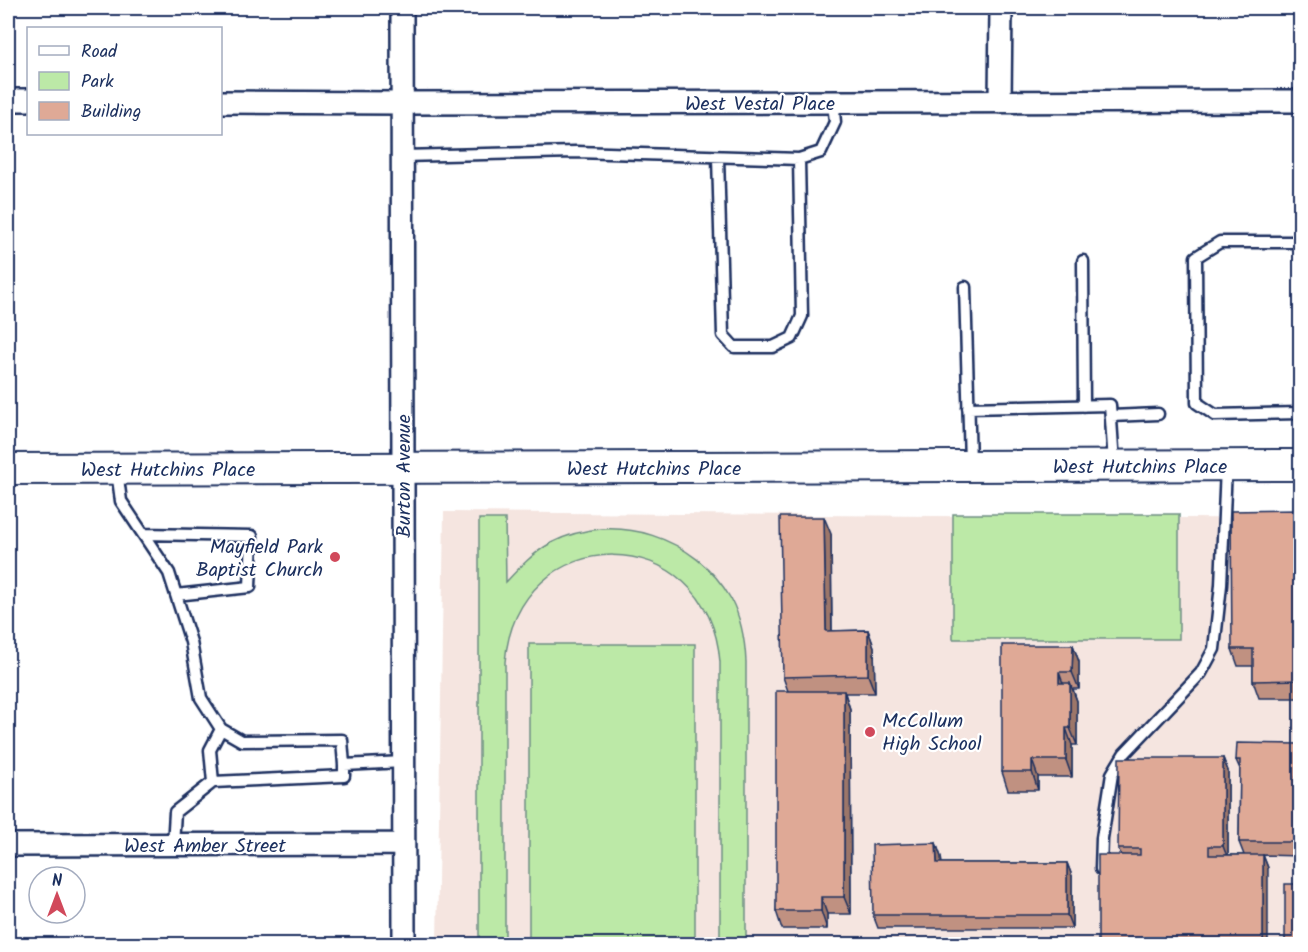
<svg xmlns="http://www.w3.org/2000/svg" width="1308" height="952" font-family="Kalam,sans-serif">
<rect width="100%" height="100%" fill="#fff"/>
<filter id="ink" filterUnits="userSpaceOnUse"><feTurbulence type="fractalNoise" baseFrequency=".0167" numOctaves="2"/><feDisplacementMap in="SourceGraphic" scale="12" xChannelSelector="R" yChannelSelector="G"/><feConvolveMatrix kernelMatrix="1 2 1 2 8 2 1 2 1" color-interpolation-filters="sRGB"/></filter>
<g filter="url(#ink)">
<path fill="#f5e5e0" d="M444 512 1300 519V944H437Z"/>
<path fill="#bce9a7" stroke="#6c8c82" stroke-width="1.5" d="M953 514H1179V639H953Z
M479 519H505L506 582C520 567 533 553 551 543 616 510 696 537 731 599 741 618 745 640 746 662V944H720V662C709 520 517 519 505 662V944H479Z
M529 644H695V944H529Z"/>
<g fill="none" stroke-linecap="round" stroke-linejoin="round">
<defs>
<path id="lane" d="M402 156 576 152 799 159 821 152 835 122 833 102
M718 157 723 335 734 347H773L792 338 802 316 799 159
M1300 242H1220L1196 257 1197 403 1215 415 1300 413
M1083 261 1084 406
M965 287 970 463
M968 408 1110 405 1114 463
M1111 416 1158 414
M117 471 121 501 169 573 191 642 201 698 221 729 242 741 342 740 344 765 403 762
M143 534 252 536 250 587 176 595
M213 782 210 750 221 729
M173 845 175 812 213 782 344 776V765
M1101 869 1102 838 1112 774 1124 754 1201 673 1214 649 1221 585 1226 467"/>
<path id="street" d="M402 8 404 944
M8 100H28
M220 102 402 103 1300 101
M1000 102 1001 8
M8 845 403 844"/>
<path id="secondary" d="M8 469 1300 465"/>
</defs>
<use href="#lane" stroke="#1b2f5e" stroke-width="15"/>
<use href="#street" stroke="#1b2f5e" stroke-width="26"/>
<use href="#secondary" stroke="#1b2f5e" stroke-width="34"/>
<use href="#lane" stroke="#fff" stroke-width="10"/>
<use href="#street" stroke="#fff" stroke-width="21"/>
<use href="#secondary" stroke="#fff" stroke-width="30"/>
</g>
<path fill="#c09181" stroke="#1b2f5e" stroke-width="1.5" d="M1300 510V698H1259L1253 681V666H1238L1232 649Z
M831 534 832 631 868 630 874 647 875 693H845L850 709 851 914H827V929H782L776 911 788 691 783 677Z
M1073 645 1079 662V689H1073L1077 701V745H1072V777H1038V790H1008L1002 772Z
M1300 746V856L1263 855 1268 868 1121 855 1118 849 1223 758 1228 771V855H1244L1239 842 1240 769 1236 760Z
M936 843 941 857 942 863H1067L1072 876V928H878L873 915Z"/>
<path fill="#9c7669" stroke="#1b2f5e" stroke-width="1.5" d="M824 517 831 534 832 648 826 631Z
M868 630 874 647 875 693 868 675Z
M1073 645 1079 662V689L1072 672Z
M1059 672 1065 689 1059 683Z
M1070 683 1077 701V745L1070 728Z
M844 691 850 709 851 914 844 897Z
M1066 728 1072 745V777L1066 760Z
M1223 758 1228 771V859L1223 846Z
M1032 760 1038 777V790L1032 772Z
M1296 777 1300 790V856L1295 842Z
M936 843 941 857 942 876 937 863Z
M1263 855 1268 868V945H1263Z
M1067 863 1072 876V928L1067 915Z
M821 897 827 914V929L821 911Z"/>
<path fill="#dfa996" stroke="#1b2f5e" stroke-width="1.5" d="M1300 510V680L1253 681V649H1232L1231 511Z
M780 517H824L826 631 868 630V675L783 677Z
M1002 645H1073L1072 672H1059V683H1070V728H1066V760H1032V772H1002Z
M776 691H844V897H821V911H776Z
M1237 743 1300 744 1299 777H1296L1295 842H1239L1240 760H1236Z
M1119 758H1223V846H1209V855H1263V945H1098V855H1140V849H1118Z
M936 843 937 863H1067V915H873L872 845Z
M1285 884H1300V945H1285Z"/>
</g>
<g fill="#d1495b" stroke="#fff" stroke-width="2">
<circle cx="335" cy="557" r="6"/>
<circle cx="870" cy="732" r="6"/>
</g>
<g text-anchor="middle" stroke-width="4.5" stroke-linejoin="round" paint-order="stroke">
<g font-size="20" fill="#1b2f5e" stroke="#fff">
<text x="760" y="110">West Vestal Place</text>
<text x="1140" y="473">West Hutchins Place</text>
<text x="654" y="475">West Hutchins Place</text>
<text x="168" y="476">West Hutchins Place</text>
<text transform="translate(403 476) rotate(-90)" y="7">Burton Avenue</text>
<text x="205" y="852">West Amber Street</text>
</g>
<g font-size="20" fill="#1b2f5e" stroke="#fff" text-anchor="end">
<text x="323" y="553">Mayfield Park<tspan x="323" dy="23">Baptist Church</tspan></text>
<text x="882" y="727" text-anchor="start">McCollum<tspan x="882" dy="23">High School</tspan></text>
</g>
</g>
<rect width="1308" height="952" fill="none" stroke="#fff" stroke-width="30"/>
<rect x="15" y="15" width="1278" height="922" fill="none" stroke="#1b2f5e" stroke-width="2" filter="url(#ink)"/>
<rect x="27" y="27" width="195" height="108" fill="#ffffff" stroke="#a4acbf" stroke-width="1.5"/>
<rect x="39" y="46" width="30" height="9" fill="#ffffff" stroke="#a4acbf" stroke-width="1.5"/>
<text x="81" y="57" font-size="18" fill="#1b2f5e">Road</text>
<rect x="39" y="72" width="30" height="18" fill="#bce9a7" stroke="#a4acbf" stroke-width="1.5"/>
<text x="81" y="87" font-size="18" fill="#1b2f5e">Park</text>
<rect x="39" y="102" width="30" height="18" fill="#dfa996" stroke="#a4acbf" stroke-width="1.5"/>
<text x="81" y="117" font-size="18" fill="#1b2f5e">Building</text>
<g transform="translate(57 895)"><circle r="28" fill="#ffffff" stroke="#a4acbf" stroke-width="1.5"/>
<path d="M0-4.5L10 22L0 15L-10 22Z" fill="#d1495b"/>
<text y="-9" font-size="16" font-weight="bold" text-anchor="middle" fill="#1b2f5e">N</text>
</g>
</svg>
